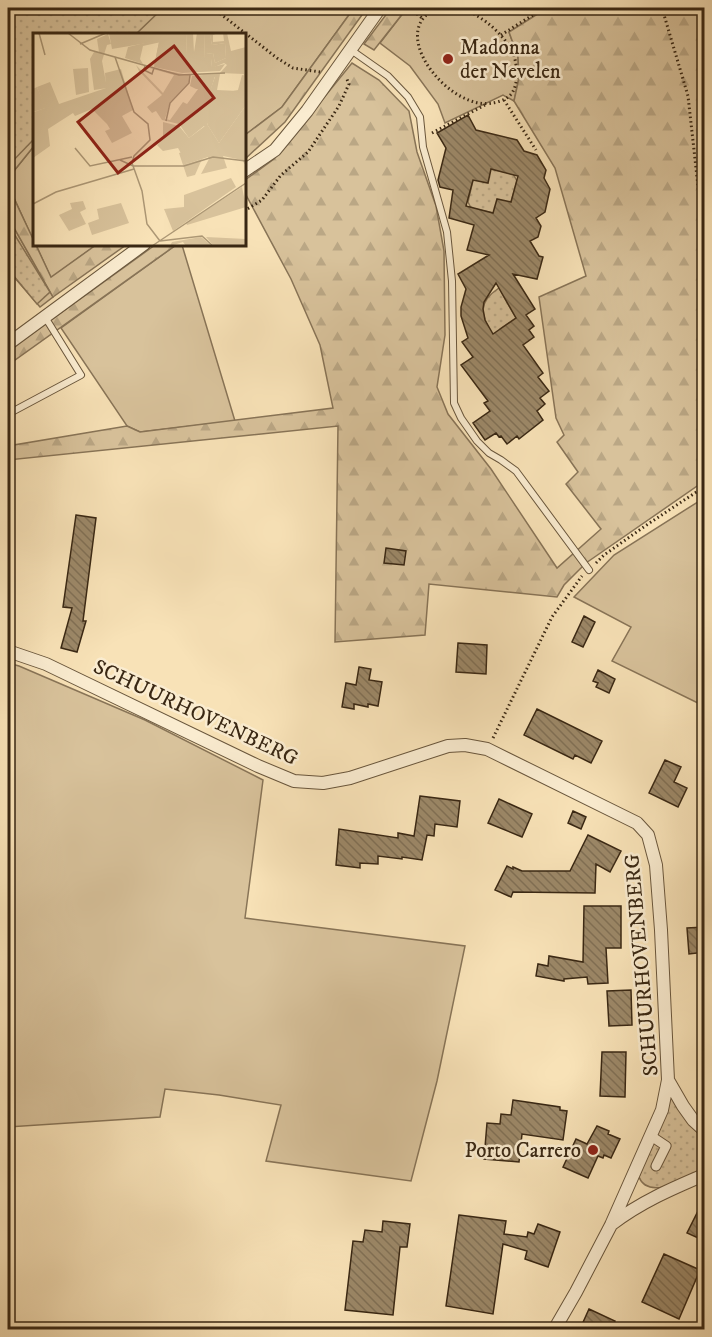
<svg xmlns="http://www.w3.org/2000/svg" width="712" height="1337" font-family="'IM FELL DW Pica',serif">
<defs>
<pattern id="forest-firs" width="22" height="20" patternUnits="userSpaceOnUse" patternTransform="scale(1.5)"><rect width="22" height="20" fill="#d8c29b"/><path d="M5 1l3.5 6h-7zM16 11l3.5 6h-7z" fill="#baa785"/></pattern>
<pattern id="park-dots" width="8" height="8" patternUnits="userSpaceOnUse" patternTransform="scale(1.5)"><rect width="8" height="8" fill="#d8c29b"/><path d="M2 2h.1M6 6h.1" fill="none" stroke="#baa785" stroke-width="1.8" stroke-linecap="round"/></pattern>
<pattern id="building-back-hatch" width="6" height="6" patternUnits="userSpaceOnUse" patternTransform="scale(1.5)"><rect width="6" height="6" fill="#9c8868"/><path d="M-1 5l2 2M0 0l6 6M5-1l2 2" fill="none" stroke="#806f54"/></pattern>
</defs>
<rect width="100%" height="100%" fill="#f8e2b7"/>
<filter id="stains"><feTurbulence type="fractalNoise" baseFrequency=".00333" numOctaves="4"/><feColorMatrix values="0 0 0 0 .2 0 0 0 0 .09 0 0 0 0 .02 0 0 0 .5 -.17"/></filter>
<radialGradient id="worn" r=".72"><stop offset=".6" stop-color="#630" stop-opacity="0"/><stop offset="1" stop-color="#630" stop-opacity=".3"/></radialGradient>
<path fill="#d8c29b" stroke="#887457" stroke-width="1.5" d="M158 8H354L282 107 245 135 244 34H134Z
M407 8H547L509 32 518 57 519 78 514 101 503 95 445 123 438 104 410 66 380 43Z
M34 146V242L10 189 9 177Z
M8 217 53 297 40 307 8 270Z
M36 245H96L51 278Z
M176 245H182L235 421 140 432 127 426 61 328Z
M704 498V706L612 661 631 627 574 597 614 555Z
M8 663 19 666 145 720 263 780 245 918 465 946 437 1081 411 1181 266 1161 281 1105 219 1095 165 1089 160 1117 8 1127Z"/>
<path fill="url(#forest-firs)" stroke="#887457" stroke-width="1.5" d="M354 8H367L285 122 245 159V135L282 107Z
M391 8H407L374 50 364 44Z
M547 8H704V482H703L586 563 564 585 557 597 429 584 425 635 335 642 338 426 8 460V446L127 426 140 432 333 408 320 345 291 279 246 195H245V180L274 159 352 63 379 80 409 111 417 152 436 206 444 251 445 335 437 387 448 414 491 469 557 568 601 529 566 484 578 472 557 442 564 435 556 418 539 297 586 276 555 168 514 101 519 78 518 57 509 32Z
M34 127V146L9 177 10 190 51 277 96 245H126L53 297 8 217V157Z
M155 245H176L8 365V351Z"/>
<path fill="url(#park-dots)" stroke="#887457" stroke-width="1.5" d="M8 8H163L136 34H34V139L8 166Z
M491 169 513 174 517 181 511 202 493 213 471 208 468 202 473 180Z
M8 224 50 292 37 304 8 269Z
M499 288 516 318 500 329 496 344C485 320 472 306 499 288Z
M669 1093C678 1111 690 1125 704 1139V1172C688 1178 648 1201 639 1177Z"/>
<path fill="url(#building-back-hatch)" stroke="#392713" stroke-width="1.5" fill-rule="evenodd" d="M468 115 476 130 517 140 524 151 537 155 546 170 544 178 550 189 545 212 536 218 541 226 538 237 530 241 539 256 543 257 537 279 513 274 535 309 526 315 534 326 529 330 534 337 523 345 543 373 538 377 549 391 540 398 545 404 537 411 543 420 519 439 517 436 507 444 501 436 499 437 496 433 485 440 473 423 490 411 484 403 488 401 461 365 473 357 462 342 468 338 461 316V307L466 289 458 274 489 255 467 250 474 225 449 218 453 190 440 187 438 180 446 148 437 133ZM491 169 518 176 511 202 497 199 493 213 466 206 473 180 488 183ZM496 283 516 318 493 334 485 320 483 309 484 302Z
M76 515 96 518 83 621H86L77 652 61 648 72 608 63 607Z
M386 548 406 551 404 565 384 563Z
M584 616 595 622 583 647 572 642Z
M458 643 487 645 486 674 456 672Z
M359 667 371 669 369 680 382 682 378 706 368 704V707L354 704V709L342 707 346 683 356 685Z
M598 670 615 679 609 693 596 687 598 683 593 681Z
M537 709 602 741 591 763 575 755 573 759 524 735Z
M665 760 681 767 674 782 687 788 678 807 649 793Z
M420 796 460 801 457 827 435 824 434 836 427 835 422 860 402 857V859L378 856V864L360 863V868L336 865 339 829 398 838V833L414 836Z
M499 799 532 814 522 837 488 823Z
M573 811 586 817 581 829 568 823Z
M588 835 621 851 610 872 596 864 595 893 513 892 511 897 495 890 507 866 513 869V867L522 871H570Z
M584 906H621V948H606L608 983 588 984 587 977 564 979V981L536 976 538 964 548 966 549 956 583 962Z
M705 927V952L689 954 687 928Z
M631 990 632 1025 609 1026 607 991Z
M602 1052H626L625 1097 600 1096Z
M513 1100 560 1107V1110L567 1111 563 1140 522 1134 519 1162 484 1159 487 1123 500 1124 501 1114 511 1115Z
M597 1126 609 1131 608 1134 620 1139 611 1158 604 1155 603 1158 598 1156 588 1178 563 1167 576 1139 587 1144Z
M705 1197V1241L687 1233Z
M459 1215 506 1221 504 1234 527 1237 528 1232 534 1234 538 1224 560 1232 548 1267 525 1259 527 1251 503 1244 493 1314 446 1306Z
M383 1221 410 1224 407 1247H400L393 1315 345 1310 353 1241 363 1242 365 1230 382 1232Z
M664 1254 700 1270 679 1319 642 1302Z
M589 1309 615 1321 611 1329H580Z"/>
<g fill="none" stroke-linecap="round" stroke-linejoin="round">
<defs>
<path id="service" d="M351 50 388 76 408 97 420 117 423 147 447 232 452 281 454 403 461 418 477 441 489 453 501 460 516 471 589 570
M8 414 81 375 45 317"/>
<path id="pedestrian" d="M651 1136 666 1146 656 1166"/>
<path id="minor" d="M244 171 275 150 307 111 380 8
M8 344 144 244
M8 651 46 664 258 766 294 781 323 783 350 778 448 746 465 745 487 749 637 823 648 835 656 865 661 930 668 1080 683 1106 693 1120 704 1130
M612 1224C641 1202 671 1189 704 1175
M554 1330 576 1292 611 1225 662 1110 668 1080"/>
</defs>
<use href="#service" stroke="#69563c" stroke-width="8"/>
<use href="#pedestrian" stroke="#69563c" stroke-width="11"/>
<use href="#minor" stroke="#69563c" stroke-width="14"/>
<path stroke="#392713" stroke-width="3" stroke-dasharray="1.5 3" stroke-linecap="butt" d="M213 8 277 58 293 68 320 72
M410 8 423 19
M443 8C454 8 464 9 474 14 489 22 505 37 513 53 517 63 519 83 512 93 508 99 499 102 492 103 452 111 391 39 430 12 433 10 439 9 443 8Z
M662 8 688 96 704 240
M501 35 544 8
M504 100 536 150
M432 133 485 105
M244 211 262 200 281 175 308 152 339 106 349 84 346 77
M596 563 604 555 648 524 704 487
M493 738 552 617 582 576"/>
<use href="#service" stroke="#faecd0" stroke-width="6"/>
<use href="#pedestrian" stroke="#faecd0" stroke-width="9"/>
<use href="#minor" stroke="#faecd0" stroke-width="12"/>
</g>
<g fill="#8f2418" stroke="#faecd0" stroke-width="2">
<circle cx="448" cy="59" r="6"/>
<circle cx="593" cy="1150" r="6"/>
</g>
<g text-anchor="middle" stroke-width="5" stroke-linejoin="round" paint-order="stroke">
<g font-size="21" fill="#392713" stroke="#faecd0" text-anchor="start">
<text x="460" y="54">Madonna<tspan x="460" dy="24">der Nevelen</tspan></text>
<text x="581" y="1157" text-anchor="end">Porto Carrero</text>
</g>
<g font-size="21" fill="#392713" stroke="#faecd0">
<text transform="translate(196 712) rotate(25)" y="7">SCHUURHOVENBERG</text>
<text transform="translate(641 965) rotate(-95)" y="7">SCHUURHOVENBERG</text>
</g>
</g>
<g transform="translate(33 33)">
<rect width="213" height="213" fill="#f8e2b7"/>
<path d="M117 0 120 9 79 16 76 0ZM153 0H160L161 19 164 0H171L172 26H178L179 34 192 31 187 38 149 40 121 34 126 9 147 6 154 21ZM173 1H177L179 12 192 10 193 25 182 30 180 20 173 21ZM88 36 100 77 89 83 99 100 79 110 72 98 77 96 74 91 59 76 42 83 40 80 15 96 17 113 0 125 1 79 12 75 4 54 17 49 26 71 73 55 72 40ZM159 43H182L178 56H163L157 53ZM213 59V72L186 110 174 91ZM130 89 146 93 156 105 172 93 177 98 175 124 154 131 145 115 130 118 124 112 130 106ZM198 145 203 154 140 198 131 176 151 174V162ZM209 154 213 174 154 192 153 190ZM50 168 53 176 47 179 53 191 36 198 26 182 39 176 37 170Z" fill="#d8c29b"/>
<path d="M153 0 154 21 128 9 110 13 107 26 110 31 92 25 95 14ZM171 0H185L180 2V9L191 8 190 0H194L198 18 213 14V59L198 69 202 75 174 91 186 110 213 72V133L209 127 190 123 194 135 168 141 176 126 164 107 176 98 171 93 156 105 146 91 129 87 123 78 119 80 114 74 129 62 106 38 103 32 130 60 141 42 113 34 156 42V49L137 69 132 86 137 87 150 69 154 71 168 52 178 55 182 44 159 42 187 41 184 57 205 58 211 41 187 40 194 32 191 30 179 35 178 26H172ZM173 1 177 2 179 12 192 10 193 25 182 30 180 20 173 21ZM75 1 78 11 74 12 69 28 74 55 61 57 57 26 61 19H66L64 6ZM55 35 56 59 43 62 40 36ZM4 54 13 75 0 79V56ZM149 119 154 131 169 126 162 142 154 144 146 120ZM88 170 96 190 59 202 55 190 66 186 64 176ZM168 204 179 213H153L150 209 137 213 139 209ZM173 204 213 206V213H181Z" fill="#d8c29b" fill-rule="evenodd"/>
<path d="M116 0H152L153 26 127 23 121 33 126 9 120 10ZM209 42 213 43V63L204 72 193 70 195 59 205 57Z" fill="#d8c29b"/>
<path fill="none" stroke="#ac9775" stroke-width="1.5" d="M6 0 12 22M35 0 57 17 146 42 192 40M47 11 73 0M82 24 101 79 115 91 117 107 101 123 99 130 109 158 114 191 127 208M112 32 111 37 119 41 121 35M133 88 137 70 156 50 157 42M42 115 57 133 99 124M87 127 100 133H151L180 124 213 128M0 171 23 159 101 136M127 208 169 203 180 213M119 213 213 150"/>
<path fill="#8f2418" fill-opacity="0.15" stroke="#8f2418" stroke-width="3" d="M141 13 181 65 85 140 45 89Z"/>
<rect width="213" height="213" fill="none" stroke="#392713" stroke-width="3"/>
</g>
<rect width="712" height="1337" fill="none" stroke="#f8e2b7" stroke-width="30"/>
<rect x="9" y="9" width="694" height="1319" fill="none" stroke="#392713" stroke-width="3"/>
<rect x="15" y="15" width="682" height="1307" fill="none" stroke="#392713" stroke-width="1.5"/>
<rect width="100%" height="100%" filter="url(#stains)"/>
<rect width="100%" height="100%" fill="url(#worn)"/>
</svg>
